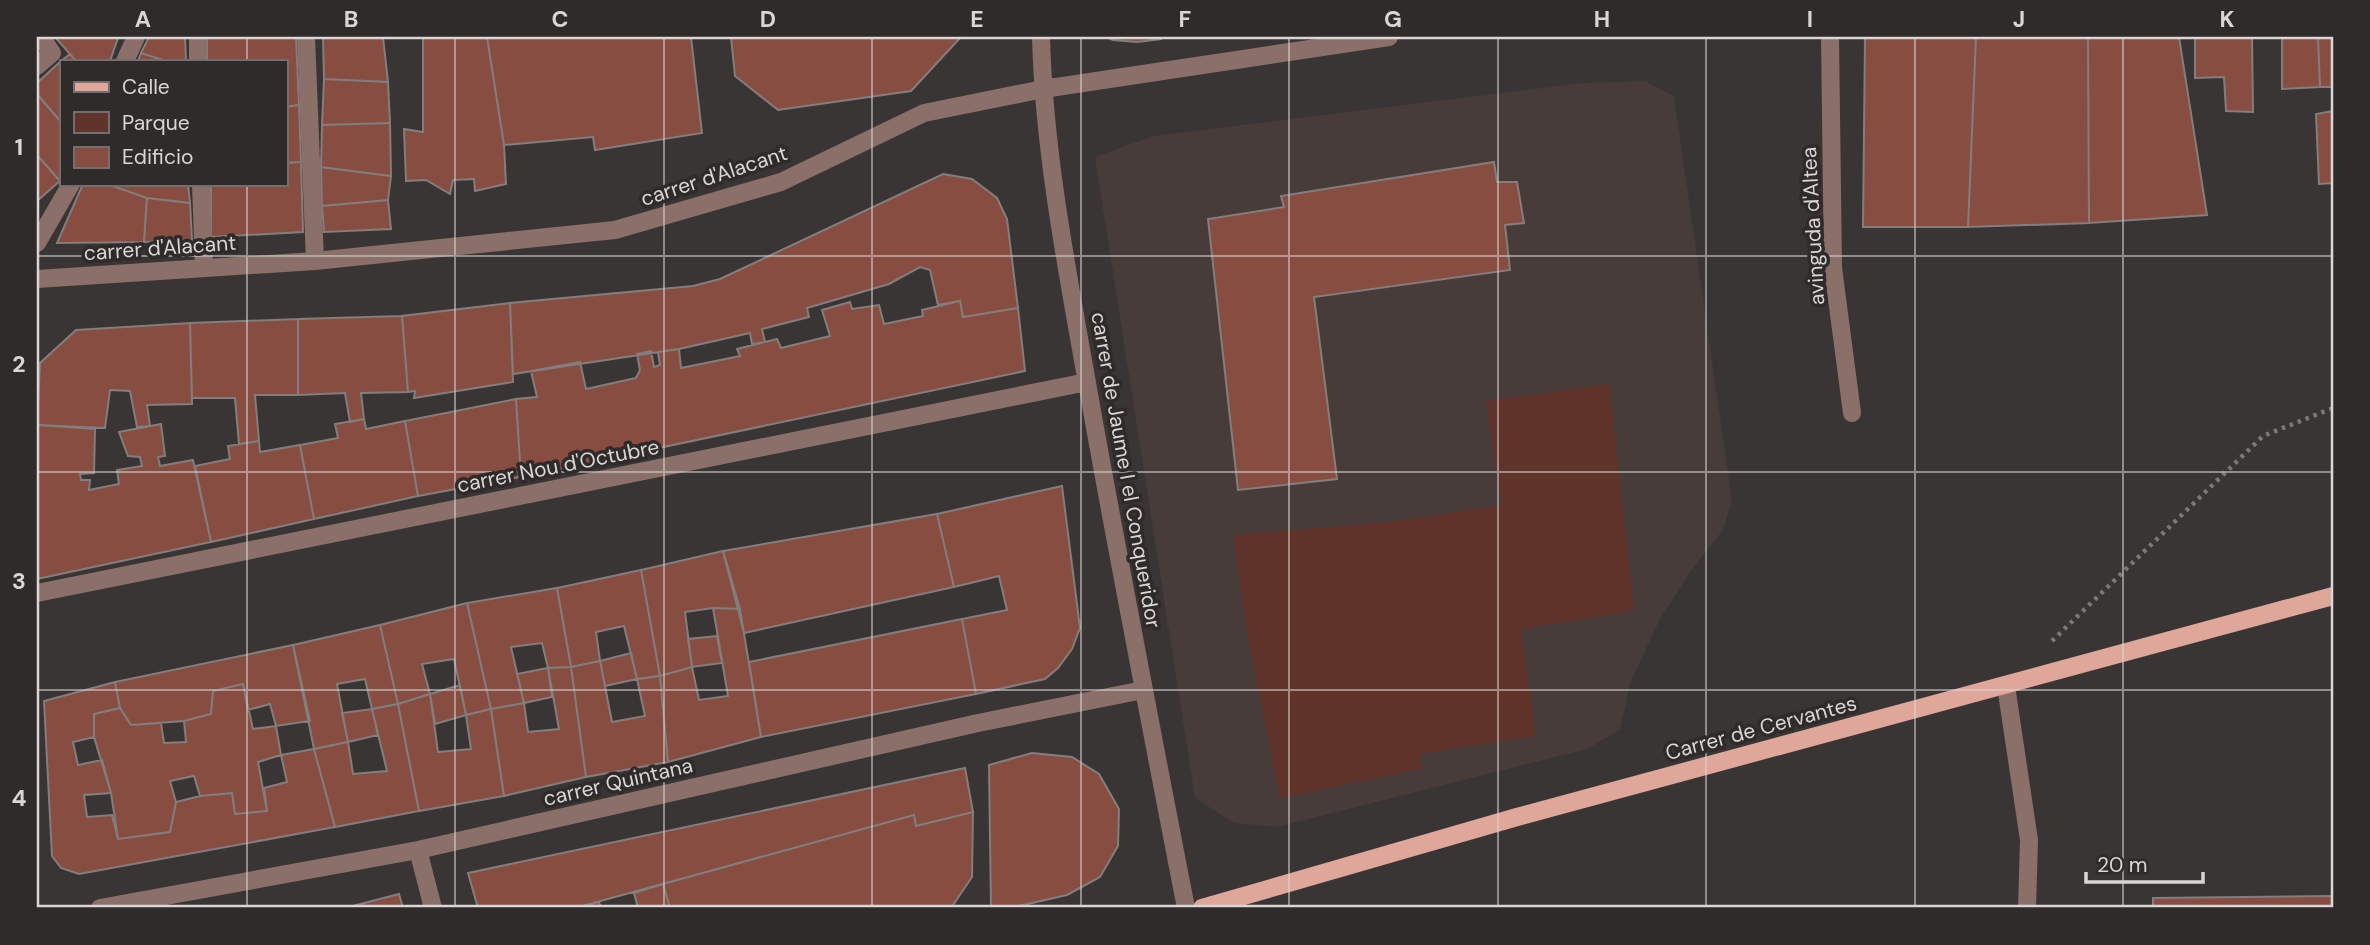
<svg xmlns="http://www.w3.org/2000/svg" width="2370" height="945" font-family="'DM Sans',sans-serif">
<rect width="100%" height="100%" fill="#393534"/>
<path fill="#473c39" d="M1645 81 1674 96 1732 501 1723 530 1690 572 1660 619 1630 683 1620 730 1587 749 1277 827 1234 823 1195 798 1095 157 1153 136 1582 83Z"/>
<path fill="#60342b" d="M1609 384 1634 611 1521 629 1536 736 1420 754 1421 769 1280 798 1247 632 1233 535 1389 522 1501 505 1486 401Z"/>
<path fill="#884d41" stroke="#837e7d" stroke-width="2" d="M55 37H118V38L110 61H76Z
M149 37H185L186 61H166L141 53Z
M207 37H296L299 105 285 107V61H207Z
M323 37H383L388 82 324 79Z
M423 37H487L504 145 506 184 475 191 474 179 453 180 450 194 426 180 406 181 404 129 423 132Z
M487 37H691L702 133 595 150 593 137 504 145Z
M731 37H961L911 91 778 110 735 76Z
M1106 37H1161V39L1137 42 1113 40Z
M1865 37H1976L1968 227H1863Z
M1976 37H2088L2089 223 1968 227Z
M2088 37H2179L2207 215 2089 223Z
M2195 37H2252L2253 112 2226 111 2224 77 2195 78Z
M2282 37H2318L2320 87 2282 89Z
M2318 37H2333V87H2320Z
M141 53 166 61H138Z
M70 54 76 61H61Z
M61 61V122L37 94V83Z
M324 79 388 82 390 123 322 125Z
M37 94 61 122 60 181 37 155Z
M299 105 301 162 285 163V107Z
M2333 111V183L2319 184 2316 114Z
M390 123 391 176 321 167 322 125Z
M37 155 60 181 37 201Z
M301 162 303 232 211 237V184H285V163Z
M1494 162 1497 182H1517L1524 223 1505 225 1510 270 1314 297 1337 479 1238 490 1208 219 1284 207 1281 196Z
M321 167 391 176 388 200 322 206Z
M943 174 972 179 997 198 1007 219 1018 308 963 317 960 301 938 305 930 270 920 267 889 284 807 308 809 317 762 329 765 342 752 344 750 333 679 349 513 374 510 303 693 286 720 279Z
M83 184H107L147 198 144 242 57 243Z
M107 184H188L190 203 147 198Z
M147 198 190 203 192 240 144 242Z
M388 200 391 229 324 232 322 206Z
M960 301 963 317 1018 308 1025 371 521 477 516 399 537 397 531 371 580 362 586 389 636 378 640 370 637 354 651 351 654 367 660 365 658 352 679 349 681 368 740 356 737 349 777 339 781 348 830 336 822 310 850 302 852 309 879 305 884 324 923 316 922 310Z
M510 303 513 382 414 398 415 391 408 392 402 316Z
M402 316 408 392 361 393 364 419 350 422 345 393 298 395V319Z
M298 319V395H255L259 441 239 444 235 398H192L190 323Z
M190 323 192 404 147 405 150 426 137 427 130 391 110 390 105 428 37 425 40 363 76 330Z
M516 399 521 477 418 496 405 421Z
M364 419 366 429 405 421 418 496 314 519 300 445 338 438 335 424Z
M161 424 165 456 158 457 160 466 193 460 211 542 37 579V425L95 429 94 473 80 474 81 480H90L89 490 119 484 117 470 142 466 140 457 128 456 119 432Z
M259 441 260 452 300 445 314 519 211 542 195 466 230 459 228 446Z
M1062 486 1080 628 1072 649 1058 668 1045 679 976 694 962 619 1007 610 999 576 954 587 937 514Z
M937 514 954 587 744 633 723 551Z
M723 551 740 609 713 608 685 612 692 667 660 676 641 570Z
M641 570 660 676 637 679 624 626 596 632 600 661 571 667 557 588Z
M557 588 571 667 548 668 542 643 511 647 524 703 491 709 467 603Z
M467 603 491 709 466 715 454 659 422 664 430 694 398 704 380 625Z
M713 608 740 609 761 737 668 762 660 676 692 667 699 700 728 696Z
M962 619 976 694 761 737 749 662Z
M380 625 398 704 372 709 365 679 337 684 348 742 314 749 293 645Z
M717 636 722 663 692 667 688 639Z
M293 645 310 721 276 726 270 704 248 710 243 684 213 691 211 714 184 721 131 725 120 708 115 682Z
M631 653 637 679 605 686 600 661Z
M600 661 612 722 645 716 637 679 660 676 668 762 586 777 571 667Z
M571 667 586 777 504 796 491 709 524 703 528 732 559 729 548 668Z
M548 668 552 697 524 703 517 674Z
M115 682 120 708 94 714V737L73 742 78 765 102 760 111 793 84 795 87 817 112 815 118 839 170 832 176 802 200 796 232 793 235 814 267 811 264 788 287 782 281 755 314 749 335 827 79 874 61 868 52 856 44 701Z
M243 684 253 729 276 726 281 755 258 762 267 811 235 814 232 793 200 796 194 776 170 781 176 802 170 832 118 839 111 793 94 737V714L120 708 131 725 161 723 164 743 186 742 184 721 211 714 213 691Z
M460 685 466 715 435 724 430 694Z
M430 694 438 752 471 749 466 715 491 709 504 796 419 811 398 704Z
M398 704 419 811 335 827 314 749 348 742 353 774 387 771 372 709Z
M372 709 378 735 348 742 342 713Z
M1032 753 1072 757 1099 774 1119 809 1118 846 1100 877 1067 895 1010 908H991L989 765Z
M965 768 973 812 916 826 914 815 575 908H478L468 873Z
M973 812 972 877 951 908H670L663 884 914 815 916 826Z
M663 884 670 908H638L634 893Z
M399 894 403 908H345Z
M2333 896V908H2153V898Z
M599 902 601 908H579L578 907Z"/>
<g fill="none" stroke-linecap="round" stroke-linejoin="round">
<path stroke="#7c7877" stroke-width="4.5" stroke-dasharray="3.5 5" stroke-linecap="butt" d="M2052 641 2263 436 2333 408"/>
<path stroke="#8b6f69" stroke-width="18" d="M198 37V61
M306 37 315 261
M1041 37C1044 153 1067 269 1087 383 1118 558 1152 733 1186 908
M1830 37 1833 268 1852 413
M125 61 136 37
M37 66 52 53 41 37
M201 184 204 268
M37 243 71 184
M37 279 315 261 615 230 781 182 924 113 1043 89 1389 37
M37 593 1087 382
M2006 686 2029 840 2027 908
M418 850 433 908
M100 908 418 850 978 723 1143 690"/>
<path stroke="#dfa79a" stroke-width="18" d="M1202 908 1517 817 2333 596"/>
</g>
<path fill="none" stroke="#d9d6d5" stroke-width="2" stroke-opacity="0.55" d="M247 37V61M455 37V908M664 37V908M872 37V908M1081 37V908M1289 37V908M1498 37V908M1706 37V908M1915 37V908M2123 37V908M247 184V908M37 256H2333M37 472H2333M37 690H2333"/>
<g text-anchor="middle" stroke-width="7" stroke-linejoin="round" paint-order="stroke">
<g font-size="21" fill="#d9d6d5" stroke="#2f2b2a">
<text transform="translate(714 176) rotate(-18)" y="7">carrer d'Alacant</text>
<text transform="translate(1813 226) rotate(-93)" y="7">avinguda d'Altea</text>
<text transform="translate(160 248) rotate(-4)" y="7">carrer d'Alacant</text>
<text transform="translate(558 466) rotate(-11)" y="7">carrer Nou d'Octubre</text>
<text transform="translate(1126 470) rotate(80)" y="7">carrer de Jaume I el Conqueridor</text>
<text transform="translate(1761 728) rotate(-15)" y="7">Carrer de Cervantes</text>
<text transform="translate(618 782) rotate(-13)" y="7">carrer Quintana</text>
</g>
</g>
<rect width="2370" height="945" fill="none" stroke="#2f2b2a" stroke-width="77"/>
<rect x="60" y="60" width="228" height="126" fill="#2f2b2a" stroke="#736f6e" stroke-width="2"/>
<rect x="74" y="82" width="35" height="10" fill="#dfa79a" stroke="#736f6e" stroke-width="2"/>
<text x="122" y="94" font-size="21" fill="#d9d6d5">Calle</text>
<rect x="74" y="112" width="35" height="21" fill="#60342b" stroke="#736f6e" stroke-width="2"/>
<text x="122" y="130" font-size="21" fill="#d9d6d5">Parque</text>
<rect x="74" y="147" width="35" height="21" fill="#884d41" stroke="#736f6e" stroke-width="2"/>
<text x="122" y="164" font-size="21" fill="#d9d6d5">Edificio</text>
<path d="M2086 872v10h117v-10" fill="none" stroke="#d9d6d5" stroke-width="3.5"/>
<text x="2097" y="872" font-size="21" fill="#d9d6d5" stroke="#2f2b2a" stroke-width="5" paint-order="stroke">20 m</text>
<rect x="38" y="38" width="2294" height="868" fill="none" stroke="#d9d6d5" stroke-width="2.5"/>
<g font-size="23" text-anchor="middle" font-weight="bold" fill="#d9d6d5">
<text x="143" y="27">A</text>
<text x="351" y="27">B</text>
<text x="560" y="27">C</text>
<text x="768" y="27">D</text>
<text x="977" y="27">E</text>
<text x="1185" y="27">F</text>
<text x="1393" y="27">G</text>
<text x="1602" y="27">H</text>
<text x="1810" y="27">I</text>
<text x="2019" y="27">J</text>
<text x="2227" y="27">K</text>
<text x="19" y="155">1</text>
<text x="19" y="372">2</text>
<text x="19" y="589">3</text>
<text x="19" y="806">4</text>
</g>
</svg>
